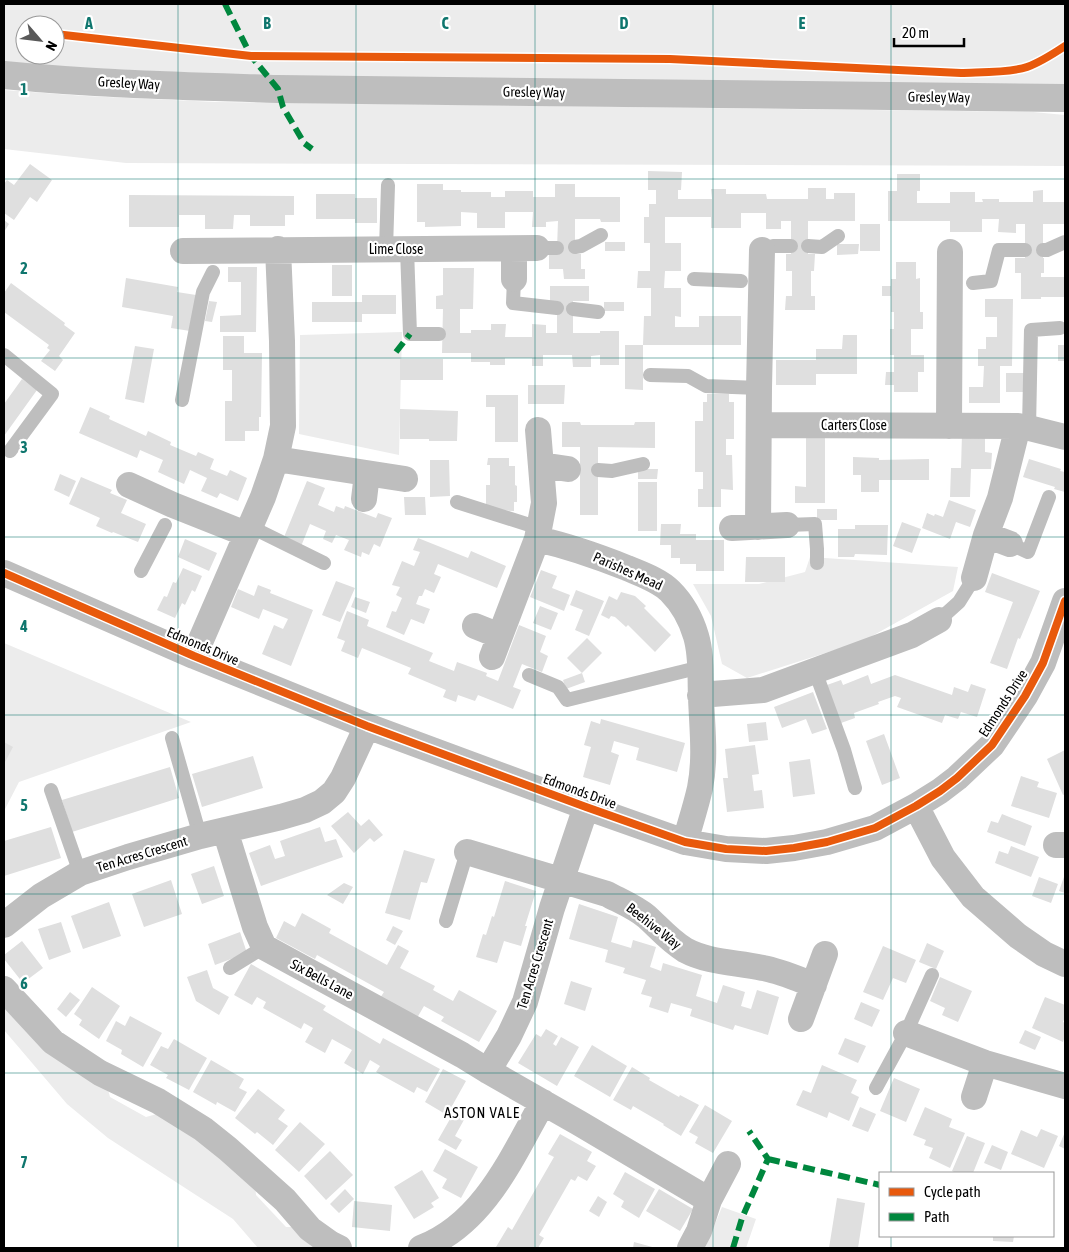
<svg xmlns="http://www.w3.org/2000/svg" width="1069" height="1252" font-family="'Asap Condensed',sans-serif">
<rect width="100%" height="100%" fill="#fff"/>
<path fill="#ececec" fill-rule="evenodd" d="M4 4H1065V85L276 77 46 66 4 62ZM25 25H55V55H25Z
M4 90 85 96 216 102 1033 112 1065 115V166L126 163 4 149Z
M402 332 399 455 299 434 300 335Z
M810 557 958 567 953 591 863 641 747 678 722 664 711 616 693 584H759L805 572Z
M4 643 191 722 19 782 4 811Z
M4 1005 107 1086 110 1097 146 1117 157 1114 204 1143 255 1185 256 1195 286 1227H296L321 1248H258L233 1219 108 1138 67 1104 4 1030Z
M722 1207 756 1219 746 1248H705Z"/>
<path fill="#dfdfdf" d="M30 164 52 180 37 202 30 197 14 220 4 213V184L7 180 14 185Z
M648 171 682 172 681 190H678V199H712L711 189H726V194H766L767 199H808V188H826V199H834V193H855V221H808V254H815L814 271H811V296H815V310H785L786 296H792V271H786V254H791V221H781V229H766V213H741V228H711V217H665V243H681V271H665L664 288H681V317L675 316V327H699V316H741V345H643L644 316H651V288H637L638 271H650V243H644V217H649V204H656V190H648Z
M897 174H920V191H917V203H950V192H975V202H983L982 199H999V202H1033V191L1043 190V202H1065V224H1043V258H1044V273H1041V277H1065V297H1041V299H1021V273H1015V258H1025V224H1016V233L998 232 999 219H982V232H950V221H888V191H897Z
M417 184H443V190H461V192H491V197H505V191H533V197H555V184H575V197H620V222H601L600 219H575V254H581V269H585V279H564L563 269H549V254L557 248 558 221 546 222V227H532L533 212H505V228H477V213L461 212V226L425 227V222H417Z
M316 194H355V198H377V223H355V219H316Z
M129 195 294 196V215H285V226H250V215H234L233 229H205V215H179V227H129Z
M4 220 9 224 4 232Z
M860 224H880V251H860Z
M605 242H625V251H605Z
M837 244H859L858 254 837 255Z
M896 262H916V279L920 278V312H923V329H911V355H924V372H918V392H894V385H885L886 372H894V355H890V329H894V312H891V296H882V286H891V279H896Z
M332 265H352V296H332Z
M228 267H257L256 332H220V316L241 315V282H228Z
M443 268H474L473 309H460V333H471V330H491V324H506L505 337H532V324L546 325V333H557V301H550V286H589V301H573V333H600V331H619V365H600V355L591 356V367H573L572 355H543V366H532V358H505V365H490V362H471V353H442L443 309H436V296L443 295Z
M126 278 178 287 177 292 196 295 190 331 171 328 173 316 122 307Z
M11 283 65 323 64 325 75 333 59 356 63 360 55 371 41 361 50 350 47 348 49 345 4 312V293Z
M362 295H396V314H362V322H312V302H362Z
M985 299H1013L1012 366H1000V403H969V387H983L984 366H978V349H986V337H997V317H985Z
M209 301 217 302 212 322 205 321Z
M604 302H624V311H604Z
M843 335H857V374H816V385H776V360H816V349H842Z
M223 336H244V353H262L261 417H259V431H245V441H225V401H232V370H223Z
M625 345H643V390L625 389Z
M1058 345H1065V361H1058Z
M135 346 154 349 144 403 125 399Z
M400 359H443V380H400Z
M1006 373H1024V392H1006Z
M22 379 37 390 4 436V404Z
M528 385H565L564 404H528Z
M707 394H729V402H734V439H726V455H732L733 490 721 489V507H698V489H703V472H695V421H703V402H707Z
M486 395H518V442H495V407H486Z
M90 407 110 416 109 419 146 436 148 431 171 442 170 445 196 456 198 452 214 459 210 469 227 476 230 470 247 478 238 501 220 493 217 498 201 491 207 478 190 470 184 484 158 472 163 460 140 450 137 458 79 433Z
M400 409 458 411 457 441H429V439H400Z
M562 422H580L581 425H634L635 422H655V448L598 447V515H580V447H562Z
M962 434 985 435V452L992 453 991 469H971L970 497H950L951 468H961Z
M806 436H825V503H795V486L806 487Z
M853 457 879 458V460L929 459V480H879V492H861V475H853Z
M488 458H509V466H515V485L517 486V502H514V511L486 510V485H490V465H487Z
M1029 459 1061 469 1060 471 1065 472V492L1054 489 1055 487 1023 477Z
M430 460H449L450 496 430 497Z
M638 469H658L657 479H638Z
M60 474 76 481 69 497 54 490Z
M81 477 112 490 110 493 127 500 121 513 146 524 138 542 113 532 112 533 96 526 100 518 69 504Z
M307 481 325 488 318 505 334 512 336 506 344 509 345 506 376 518 378 513 392 518 380 547 374 544 369 555 362 552 361 557 344 550 349 540 336 535 332 543 323 539 326 531 310 524 300 549 282 542Z
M638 482H657V531H638Z
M404 497H425L426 515H405Z
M949 500 976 510 970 527 956 522 950 539 922 528 927 513 934 516 935 514 943 517Z
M817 509H837V520H817Z
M902 522 921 529 912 553 893 546Z
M661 524H681L680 534H696V540H724V571H696V564H680V558H671V545H660Z
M855 525H888L887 555 855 554 854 557H838V529H855Z
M418 538 468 558 471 551 506 566 497 588 438 564 434 574 441 577 434 593 425 589 422 596H419L416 604 430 609 424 624 411 619 404 635 386 627 392 611 396 612 402 598 396 595 400 587 392 585 402 561 414 566 420 552 413 550Z
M185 539 217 553 209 571 178 557Z
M746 557H785V582H745Z
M183 568 202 576 195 592 192 590 185 605 182 603 175 618 157 610 164 596 167 597 173 582 176 583Z
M541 570 557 576 552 588 570 595 564 611 530 597Z
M992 573 1040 591 1020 639 1018 638 1007 669 990 663 1013 602 985 592Z
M336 581 355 588 340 622 322 615Z
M258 585 271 590 270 593 313 610 291 666 262 654 274 625 283 629 288 619 263 609 259 619 231 607 238 589 254 596Z
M576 590 604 601 589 636 575 630 583 610 570 605Z
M621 592 635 596 646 606 644 608 671 635 655 652 628 625 626 627 615 617 611 616 609 619 601 615 609 596 617 600Z
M355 597 370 602 366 613 351 607Z
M540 606 558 613 551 630 533 623Z
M347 611 369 620 367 626 433 653 429 661 454 671 457 662 487 673 486 676 498 681 519 625 546 636 540 652 548 656 542 672 522 664 513 687 521 690 513 709 478 695 475 701 458 695 456 702 443 697 446 690 408 674 411 668 362 648 358 658 341 651 345 641 337 638Z
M587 638 602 653 582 673 585 682 566 689 563 680 582 673 567 658Z
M868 675 871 684 895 675 952 695 954 687 968 692 971 684 986 689 977 717 961 712 958 719 945 715 942 723 897 707 901 698 895 696 878 702 879 704 854 713 855 718 841 723 827 685 841 680 843 685Z
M813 692 827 729 812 734 806 719 782 728 774 707Z
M601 719 685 743 677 772 636 760 639 748 614 741 611 752 619 755 610 785 583 777 591 747 584 745 591 721 600 724Z
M766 722 768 740 749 742 747 724Z
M884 734 900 778 882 785 866 741Z
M4 742 13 747 5 762 4 761Z
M755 745 759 774 752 775 754 791 762 790 764 808 727 812 723 778H728L725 749Z
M1065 750V794L1063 795 1047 759Z
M253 756 263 788 202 807 192 774Z
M810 759 815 794 793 797 789 762Z
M170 767 179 798 72 832 62 800Z
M1021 776 1039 782 1037 787 1057 793 1049 818 1011 806Z
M348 812 361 826 369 819 383 835 374 842 370 838 354 853 331 826Z
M1002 814 1032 826 1025 846 987 832 991 821 998 823Z
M51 827 61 858 4 876V841Z
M320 827 325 842 336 839 343 857 261 886 249 853 270 845 275 859 285 856 280 841Z
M1011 846 1039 857 1031 877 995 863 999 851 1008 854Z
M404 850 435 859 427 883 421 882 410 920 385 913Z
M214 866 224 896 202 904 191 874Z
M1065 874V893L1059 891Z
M1039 877 1058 884 1051 903 1032 896Z
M171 880 182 914 144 927 132 894Z
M505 881 536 891 525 926H527L521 946 504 941 497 963 476 957 483 934 486 935 492 916 494 917Z
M344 883 353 887 343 904 327 895Z
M109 902 121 936 83 949 71 916Z
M579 904 618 917 611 942 631 948 633 940 656 947 650 967 661 971 663 963 702 975 696 996 717 1003 723 985 745 992 741 1006 751 1009 757 990 779 997 768 1035 735 1025 733 1030 690 1016 692 1009 671 1003 668 1013 649 1007 652 997 641 994 646 980 623 973 625 968 605 962 608 950 569 939Z
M302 913 331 929 329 933 387 965 398 945 409 951 400 968 435 986 433 990 453 1001 459 990 497 1011 479 1042 441 1021 444 1017 424 1006 417 1018 380 998 384 992 317 955 315 959 276 938 284 921 295 927Z
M61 922 71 952 49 960 38 929Z
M393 926 403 931 395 945 386 940Z
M240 932 247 953 215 965 208 944Z
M22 941 43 968 23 983 4 959V955Z
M927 943 944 951 936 969 919 962Z
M883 946 916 960 906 983 893 978 883 1000 863 992Z
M251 964 326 1006 323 1010 380 1044 383 1038 440 1069 427 1092 417 1087 414 1093 376 1072 380 1066 370 1060 363 1074 344 1063 352 1050 332 1039 325 1053 305 1042 313 1028 304 1023 301 1029 263 1008 266 1002 257 997 252 1005 234 995Z
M207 970 213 988 229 997 219 1015 196 1001 187 977Z
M940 977 972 991 958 1022 942 1015 945 1008 930 1001Z
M571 981 592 988 585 1011 564 1004Z
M92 987 120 1006 99 1039 79 1025 82 1020 74 1014Z
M70 992 80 1000 66 1017 57 1009Z
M1045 997 1065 1005V1017L1063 1022 1065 1023V1036L1063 1042 1032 1028Z
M861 1002 880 1010 872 1027 854 1019Z
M130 1016 162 1033 143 1067 121 1054 122 1050 106 1041 116 1021 125 1026Z
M546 1029 558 1036 553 1044 556 1046 561 1037 579 1047 557 1086 518 1063 536 1034 541 1037Z
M1025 1030 1041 1037 1035 1050 1019 1043Z
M845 1038 866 1046 858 1063 838 1054Z
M174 1039 207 1058 189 1090 166 1078 168 1075 150 1065 161 1046 168 1049Z
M592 1045 627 1066 610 1097 574 1076Z
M211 1060 244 1079 239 1088 247 1092 235 1112 217 1102 216 1105 193 1092Z
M822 1065 857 1080 851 1093 859 1097 849 1121 829 1112 827 1118 796 1105 803 1090 811 1093Z
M632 1067 650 1078 649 1080 679 1097 680 1095 699 1105 681 1136 663 1125 664 1124 633 1106 631 1110 613 1100Z
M443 1069 466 1081 447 1115 425 1102Z
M894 1078 920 1089 906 1122 880 1111Z
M258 1089 285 1110 278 1119 288 1126 273 1145 257 1132 255 1134 235 1118Z
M705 1105 732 1121 713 1153 695 1143 698 1137 689 1132Z
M860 1107 876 1114 868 1132 852 1126Z
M925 1107 952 1119 949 1127 965 1133 950 1168 929 1158 933 1148 924 1145 926 1140 913 1135Z
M454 1112 465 1118 455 1136 462 1140 456 1150 438 1140Z
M300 1122 325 1144 299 1172 275 1150Z
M1041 1129 1058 1136 1044 1168 1011 1154 1021 1130 1037 1137Z
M1065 1132V1149L1059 1146Z
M560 1134 592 1152 587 1161 596 1166 587 1181 578 1176 575 1181 571 1179 539 1235 544 1238 538 1248H498L496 1247 508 1227 512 1230 554 1157 548 1154Z
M967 1136 985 1143 973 1173H956L952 1171Z
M992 1145 1008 1152 1001 1170 984 1163Z
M445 1149 478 1167 461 1198 442 1188 447 1179 433 1171Z
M330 1151 353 1175 326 1200 304 1176Z
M422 1170 439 1198 431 1203 434 1207 414 1219 394 1187Z
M625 1172 655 1189 639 1218 621 1207 624 1201 613 1194Z
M345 1189 354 1199 339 1213 330 1204Z
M659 1189 693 1209 680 1231 646 1211Z
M598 1196 607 1202 599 1217 589 1211Z
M837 1198 865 1203 858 1248H829Z
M354 1201 392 1205 390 1231 352 1227Z
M993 1236H1014L1013 1242 993 1241Z
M634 1242 656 1248H633Z"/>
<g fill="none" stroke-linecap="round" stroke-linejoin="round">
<path stroke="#bebebe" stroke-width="14" d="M808 246 822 247 838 236
M575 247 581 246 601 235
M537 248H557
M386 249 388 185
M407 249 410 334H439
M762 250 773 246H791
M1043 250H1047L1065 242
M514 279 513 303 557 308
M694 279 741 281
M973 283 991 281 999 250H1025
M573 309 598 312
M4 355 52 394 10 451
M650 375 688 376 706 386 759 388
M182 400 203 292 213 272
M1029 428 1031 330 1060 328
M598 470 612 471 643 464
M457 502 539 528
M787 525 815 524 817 549V563
M249 526 324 563
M1010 544 1028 552 1049 497
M141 571 165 525
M939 620 959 602 974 578
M815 671 844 750 855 788
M529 675 558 687 567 700 701 667
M172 738 200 836
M51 790 80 873
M446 921 467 852
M230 968 264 947
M876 1088 906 1033 932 975"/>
<path stroke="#bebebe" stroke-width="26" d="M514 249V279
M183 251 537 248
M760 425 1018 426 1029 428 1065 437
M949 426 950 252
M276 459 405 479
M541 465 568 469
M129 485 173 505 246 534
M364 499 367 474
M758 527 759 388 762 250
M732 528 787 525
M986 535 1010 544
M537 539C568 546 597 556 627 568 641 574 659 580 670 591 683 604 691 619 696 636 702 656 700 677 701 697 702 727 706 758 700 788 696 806 690 824 685 842
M4 573 194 656 367 726 586 807 685 842 726 849 766 851 794 848 827 842 875 828 916 806 940 791 957 778 992 745 1025 696 1043 663 1065 601
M974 578 986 535 1000 498 1018 426
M475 626 500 636
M194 656 263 497 276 459 283 426 282 341 278 249
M492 657 537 539 544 503 538 430
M700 695 763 690 912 635 939 620
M916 806 943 858 973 897 1018 936 1044 954 1065 964
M225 830 255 927 264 947 462 1055 488 1071 579 1123 709 1200
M1056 845H1065
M467 852 607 894C620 901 635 907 647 917 659 928 670 941 685 950 709 963 737 962 763 968 780 971 798 979 814 985
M4 925 41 896 80 873 128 857 200 836 281 817 305 810 322 802 334 792 343 778 367 726
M4 989 53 1042 100 1073 158 1101 203 1129 228 1149 285 1200 310 1229 331 1244 339 1248
M801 1019 825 954
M906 1033 985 1063 1065 1086
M488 1071 509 1036 525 1002 552 908 586 807
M974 1097 985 1063
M421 1248C484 1224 512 1157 543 1102
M690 1248 699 1231 709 1200 728 1164"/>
<path stroke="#bebebe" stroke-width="28" d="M4 75C95 84 187 86 278 89L1065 98"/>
<path stroke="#00873e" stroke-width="6" stroke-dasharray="12 6" stroke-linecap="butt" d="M225 4 251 56 278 89 283 107 304 143 312 149
M396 352 410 334
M768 1159 880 1185
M733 1248 742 1218 768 1159 749 1131"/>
<defs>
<path id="cycleway" d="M55 34 251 56 670 59 961 73C979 72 1010 73 1027 67 1041 62 1053 54 1065 46
M4 573 194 656 367 726 586 807 685 842 726 849 766 851 794 848 827 842 875 828 916 806 940 791 957 778 992 745 1025 696 1043 663 1065 601"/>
</defs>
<use href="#cycleway" stroke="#fff" stroke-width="11"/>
<use href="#cycleway" stroke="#e8590c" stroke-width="8"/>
</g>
<path fill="none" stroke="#0f766e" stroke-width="1" stroke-opacity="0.55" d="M178 4V1248M356 4V1248M535 4V1248M713 4V1248M891 4V1173M4 179H1065M4 358H1065M4 537H1065M4 715H1065M4 894H1065M4 1073H1065M891 1236V1248"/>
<g text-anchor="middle" stroke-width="4.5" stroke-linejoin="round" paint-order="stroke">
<g font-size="14" fill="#000" stroke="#fff">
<text transform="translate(129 83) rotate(3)" y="5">Gresley Way</text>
<text transform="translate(534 92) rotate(1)" y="5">Gresley Way</text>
<text transform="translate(939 97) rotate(1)" y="5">Gresley Way</text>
<text x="396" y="254">Lime Close</text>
<text x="854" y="430">Carters Close</text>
<text transform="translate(628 571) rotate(24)" y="5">Parishes Mead</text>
<text transform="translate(203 646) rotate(23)" y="5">Edmonds Drive</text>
<text transform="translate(1003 703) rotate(-57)" y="5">Edmonds Drive</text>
<text transform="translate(580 791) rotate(20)" y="5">Edmonds Drive</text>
<text transform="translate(142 854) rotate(-17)" y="5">Ten Acres Crescent</text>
<text transform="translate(654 926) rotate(38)" y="5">Beehive Way</text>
<text transform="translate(535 964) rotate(-73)" y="5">Ten Acres Crescent</text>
<text transform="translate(322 979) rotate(28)" y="5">Six Bells Lane</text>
</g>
<g font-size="15" letter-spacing="1" fill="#000" stroke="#fff">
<text x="482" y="1118">ASTON VALE</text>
</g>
</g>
<g font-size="16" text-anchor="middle" font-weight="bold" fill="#0f766e" stroke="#fff" stroke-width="4.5" stroke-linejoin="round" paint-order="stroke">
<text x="89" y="29">A</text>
<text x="267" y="29">B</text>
<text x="445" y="29">C</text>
<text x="624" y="29">D</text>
<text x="802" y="29">E</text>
<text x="24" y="95">1</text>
<text x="24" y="274">2</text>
<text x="24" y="453">3</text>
<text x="24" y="632">4</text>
<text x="24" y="811">5</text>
<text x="24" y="989">6</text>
<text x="24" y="1168">7</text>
</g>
<rect width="1069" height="1252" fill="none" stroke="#000000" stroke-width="10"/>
<rect x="879" y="1172" width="175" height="65" fill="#ffffff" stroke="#999999"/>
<rect x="889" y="1188" width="25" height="8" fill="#e8590c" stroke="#999999"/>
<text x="924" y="1197" font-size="15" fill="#000000">Cycle path</text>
<rect x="889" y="1213" width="25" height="8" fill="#00873e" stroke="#999999"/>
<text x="924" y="1222" font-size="15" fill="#000000">Path</text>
<g transform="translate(40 40) rotate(118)"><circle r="24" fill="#ffffff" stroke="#999999"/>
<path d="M0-4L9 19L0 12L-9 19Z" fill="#595959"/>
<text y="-8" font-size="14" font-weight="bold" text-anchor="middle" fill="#000000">N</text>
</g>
<path d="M894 38v8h70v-8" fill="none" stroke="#000000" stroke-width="2.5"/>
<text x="902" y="38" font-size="15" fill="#000000" stroke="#ffffff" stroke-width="4" paint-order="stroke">20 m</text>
</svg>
